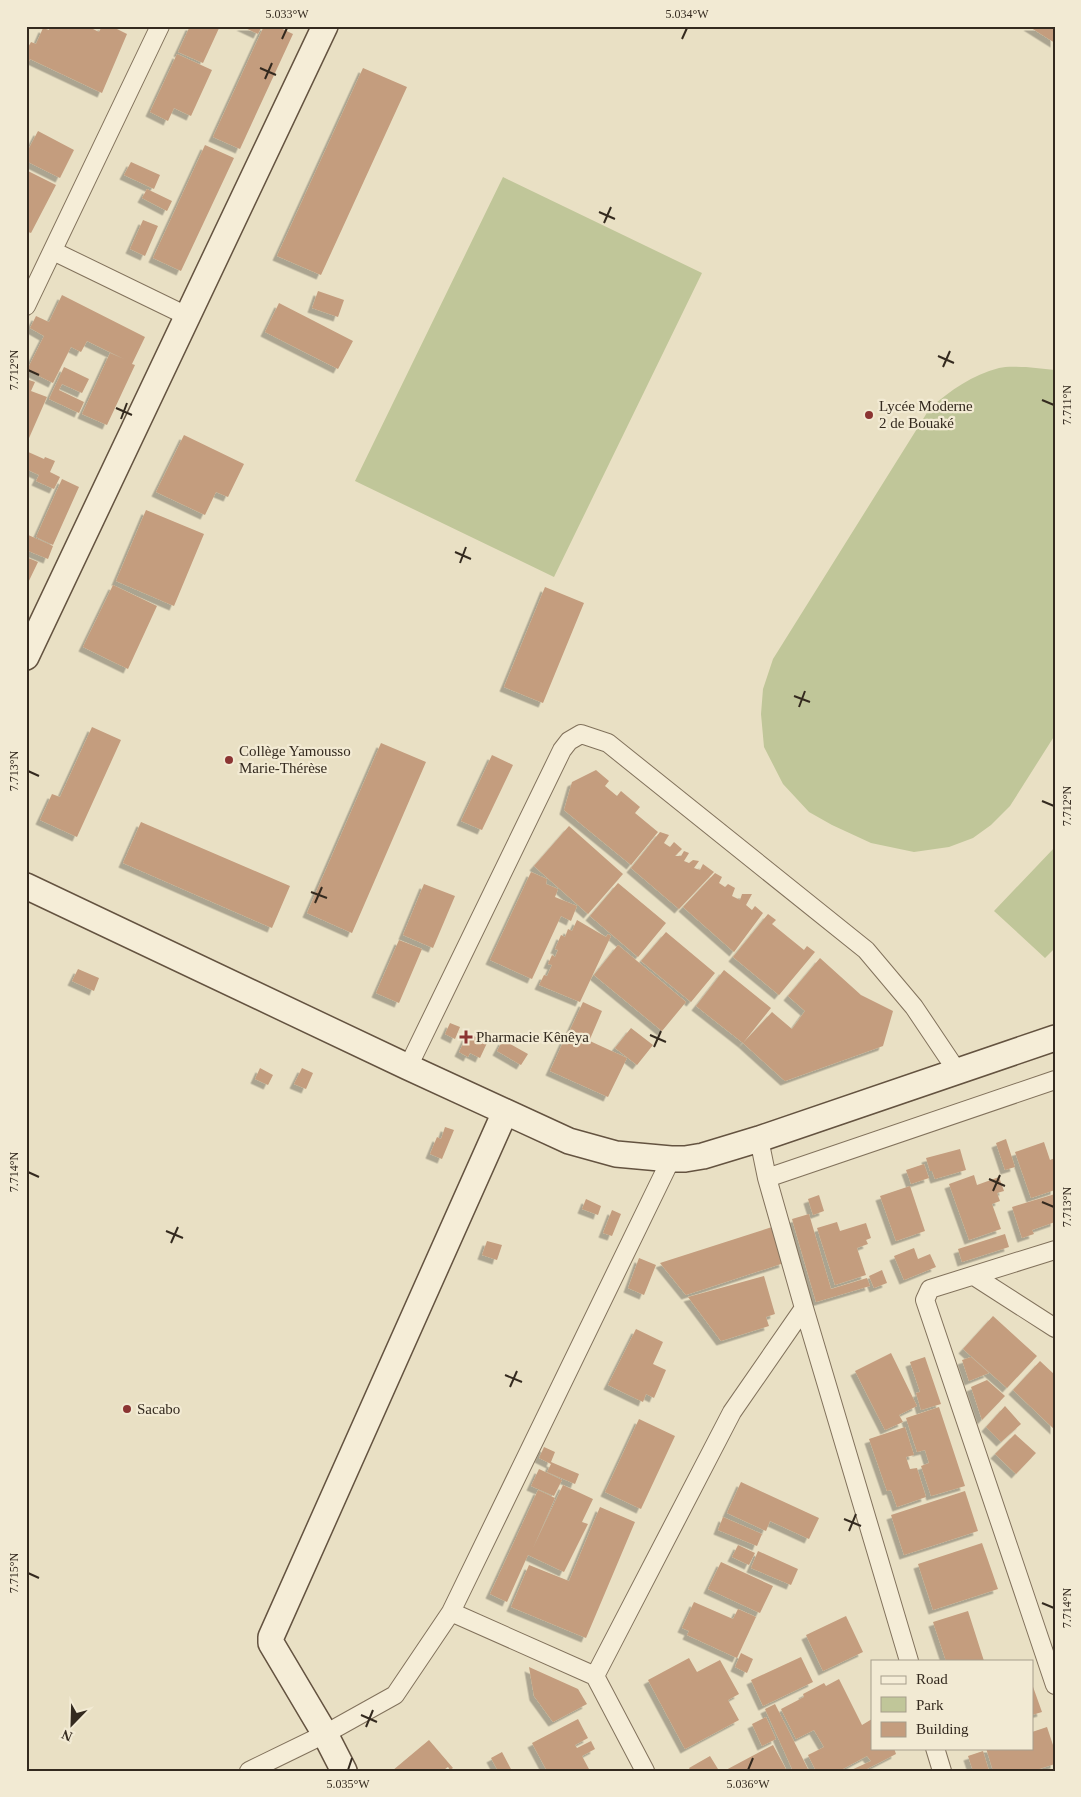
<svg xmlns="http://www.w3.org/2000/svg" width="1081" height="1797" font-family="Georgia,serif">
<defs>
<filter id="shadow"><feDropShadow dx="-4.5" dy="4.5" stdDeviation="0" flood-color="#0004"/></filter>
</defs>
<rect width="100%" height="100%" fill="#e9e0c4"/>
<path fill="#c0c699" d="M503 177 702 273 554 577 355 481Z
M1026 367 1055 370V735L1010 806 991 825 973 838 949 847 914 852 871 843 832 825 809 812 783 784 764 747 761 714 763 689 773 659 930 408C951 390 972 375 999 368 1007 366 1018 367 1026 367Z
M1055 847V948L1045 958 994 911Z"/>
<path fill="#c49d7e" filter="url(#shadow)" d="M50 26H87L99 32 102 26H111L127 34 102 93 30 59 26 68V51L31 42 36 44 43 28 49 30Z
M190 26H220L203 63 178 52Z
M241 26H262L258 34Z
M264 26H276L293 34 240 149 213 137Z
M1028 26H1055V43Z
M177 54 212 70 191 116 174 108 168 121 150 112Z
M363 68 407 87 321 275 277 256Z
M38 131 74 150 60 178 26 161V154Z
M205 145 234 158 181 271 153 258Z
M131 162 160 175 154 189 124 175Z
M26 170 56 185 31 233 26 231Z
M147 189 172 201 167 211 142 198Z
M143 220 158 226 145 256 130 249Z
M318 291 344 300 338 317 312 308Z
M62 295 145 337 132 364 135 365 107 425 82 414 110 353 124 359 87 341 81 352 71 347 53 383 27 370 44 336 30 328 36 316 49 322Z
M279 303 353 341 338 369 265 332Z
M64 367 89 379 82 393 62 384 59 390 84 402 79 413 49 399Z
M26 379 35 382 31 391 47 397 26 445Z
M184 435 244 464 228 497 216 492 205 515 156 492Z
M26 451 44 459 45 457 55 461 50 472 60 477 54 489 36 481 39 475 26 469Z
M62 479 79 487 53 545 36 537Z
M146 510 204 534 174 606 116 581Z
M26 534 53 546 48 559 26 550Z
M26 557 38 562 26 587Z
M113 585 157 606 128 669 83 647Z
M545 587 584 603 543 703 504 687Z
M92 727 121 740 77 837 40 820 52 794 60 797Z
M381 743 426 762 352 933 307 913Z
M492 755 513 765 482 830 461 821Z
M596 770 609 781 605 786 617 796 621 791 640 807 635 813 658 832 631 865 564 810 572 782Z
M141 822 290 886 272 928 123 863Z
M569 826 623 874 588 914 534 866Z
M660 832 669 835 664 843 670 847 674 842 682 849 675 856H681L684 851 689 853 684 861 689 863 693 860 699 861 694 868 700 870 703 864 714 872 679 909 631 868Z
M531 872 547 879 546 884 558 889 555 897 577 906 571 921 561 916 532 979 490 960Z
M715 873 722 877 719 883 725 887 728 884 735 888 732 896 740 900 742 894H752L746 905 752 910 755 906 763 913 734 952 683 907Z
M618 883 666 923 638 957 590 916Z
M424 884 455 896 433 948 403 935Z
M768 914 776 920 772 924 804 950 807 946 815 952 779 995 733 957Z
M577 920 606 937 608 934 611 936 580 1002 539 985 544 975 547 976 552 965 548 964 552 955 555 957 558 950 555 949 561 935 565 937 568 929 572 931Z
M666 932 715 973 691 1002 641 961Z
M399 940 422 949 399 1003 376 993Z
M618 945 686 1002 662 1031 594 975Z
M820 958 861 995 893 1011 883 1046 785 1081 743 1043 772 1012 792 1029 805 1011 788 996Z
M78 969 99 978 94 991 72 981Z
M724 970 771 1008 743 1043 696 1006Z
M583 1002 602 1011 590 1039 570 1030Z
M450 1023 460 1027 455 1039 445 1034Z
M631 1028 653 1045 637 1065 615 1048Z
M568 1031 627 1058 608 1097 550 1071Z
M468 1033 487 1043 480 1058 470 1053 468 1057 459 1052Z
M503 1040 528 1054 521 1065 497 1051Z
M260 1068 273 1075 268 1085 255 1079Z
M302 1068 313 1073 306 1089 294 1084Z
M445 1127 454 1130 442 1159 430 1154 437 1137 441 1139Z
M1006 1139 1015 1167 1005 1170 996 1143Z
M1044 1142 1050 1160 1055 1158V1190L1031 1198 1015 1152Z
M960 1149 966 1170 935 1179 932 1171H930L926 1158Z
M924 1164 929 1178 911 1184 906 1170Z
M974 1175 977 1185 999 1177 1004 1191 997 1193 1000 1201 992 1204 1001 1229 969 1240 949 1184Z
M910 1186 925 1231 896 1241 880 1196Z
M1055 1194V1222L1032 1230 1034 1234 1022 1238 1012 1207Z
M819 1195 824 1211 813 1215 808 1199Z
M586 1199 601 1206 598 1215 582 1209Z
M612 1210 621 1214 612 1236 603 1233Z
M809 1214 831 1289 867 1278 870 1286 816 1302 792 1219Z
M837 1222 840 1231 866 1223 871 1238 866 1240 868 1244 857 1248 866 1275 835 1285 817 1228Z
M772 1227 784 1263 686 1295 660 1263Z
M1005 1234 1009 1247 962 1262 958 1249Z
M487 1241 502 1245 497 1260 482 1255Z
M914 1248 918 1259 930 1254 936 1267 904 1280 894 1256Z
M639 1258 656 1265 644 1295 628 1288Z
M882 1270 887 1283 874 1288 869 1276Z
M764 1276 775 1314 766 1317 769 1326 721 1341 688 1297Z
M993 1316 1037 1356 1007 1388 963 1349Z
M636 1329 663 1342 653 1364 666 1370 654 1398 646 1394 643 1402 608 1385Z
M891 1353 917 1406 899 1415 903 1422 885 1430 855 1371Z
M925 1357 941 1404 921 1410 916 1393 920 1392 910 1362Z
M971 1357 989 1373 969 1381 962 1360Z
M1040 1361 1055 1375V1430L1013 1390Z
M987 1380 1005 1396 982 1420 971 1387Z
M1005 1406 1021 1424 1001 1442 986 1427Z
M939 1407 965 1486 931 1496 921 1466 929 1463 925 1450 917 1452 906 1418Z
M639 1419 675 1436 641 1509 605 1492Z
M905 1427 914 1455 906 1457 910 1469 917 1468 926 1497 897 1507 891 1490 887 1491 869 1439Z
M1015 1434 1036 1453 1016 1474 995 1454Z
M544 1447 555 1452 551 1462 579 1474 575 1484 547 1472 551 1464 539 1458Z
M539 1469 562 1480 554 1496 531 1486Z
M741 1482 819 1518 809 1539 770 1521 766 1531 727 1513Z
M563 1485 593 1499 582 1522 588 1524 564 1572 528 1555 507 1602 490 1594 538 1490 555 1498 533 1548Z
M965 1491 978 1531 904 1555 891 1515Z
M600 1507 635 1522 586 1638 511 1607 529 1565 569 1581Z
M723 1517 762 1534 757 1546 718 1530Z
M982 1543 998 1589 933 1610 918 1564Z
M738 1545 755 1553 749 1565 732 1557Z
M758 1551 798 1569 791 1585 751 1568Z
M721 1562 773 1586 760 1613 708 1589Z
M694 1602 733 1619 738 1609 756 1617 737 1658 687 1635 689 1631 682 1628Z
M968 1611 984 1661H946L933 1622Z
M846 1616 863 1652 823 1671 806 1635Z
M741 1653 753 1659 747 1673 735 1667Z
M801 1657 813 1682 763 1706 751 1680Z
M689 1658 697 1672 720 1660 739 1694 728 1700 739 1720 685 1749 648 1680Z
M529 1667 578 1689 587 1704 553 1722 534 1696Z
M839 1679 862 1725 872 1719V1748H894L896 1754 863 1771H849L871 1761 867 1756 839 1771H816L808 1755 824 1747 814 1730 796 1739 781 1709 804 1697 803 1694 824 1683 826 1686Z
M1032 1684 1042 1712 1032 1715Z
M775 1704 809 1771H793L765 1709Z
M766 1717 776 1739 762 1746 752 1724Z
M578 1719 588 1738 575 1745 577 1748 591 1741 595 1749 582 1756 590 1771H547L532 1743Z
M1047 1727 1055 1751V1764L1033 1771H993L986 1748H1032V1732Z
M429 1740 453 1768 450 1770 448 1767 442 1771H392Z
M773 1745 787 1771H724Z
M983 1751 989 1771H973L968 1756Z
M502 1752 512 1771H498L491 1758Z
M710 1756 718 1769 715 1771H691L689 1768Z"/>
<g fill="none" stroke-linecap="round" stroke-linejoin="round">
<defs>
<path id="street" d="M53 251 187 316
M26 306 160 26
M408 1067 562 750 569 741 581 734 608 743 866 950 914 1007 957 1071
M759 1139 767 1178 804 1308 909 1661
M767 1178 1055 1080
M1055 1250 930 1289 925 1300 1055 1685
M974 1276 1055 1328
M451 1612 595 1676 645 1771
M595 1676 732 1412 804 1308
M935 1748 942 1771
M249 1771 325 1734 395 1695 451 1612 671 1159"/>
<path id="secondary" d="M26 657 325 26
M26 886 408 1067 569 1141 616 1154 671 1159H685L703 1156 759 1139 1055 1038
M344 1771 325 1734 271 1643V1637L505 1112"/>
</defs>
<use href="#street" stroke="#82725c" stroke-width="20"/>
<use href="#secondary" stroke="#645340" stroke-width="28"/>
<use href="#street" stroke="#f5edd7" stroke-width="18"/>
<use href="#secondary" stroke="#f5edd7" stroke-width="25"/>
</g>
<path fill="none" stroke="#342a1f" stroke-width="2" d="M282 39 287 28M682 39 687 28M260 68 276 75M265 79 272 63M599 212 615 219M604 223 611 207M938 356 954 363M943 367 950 351M28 370 39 375M1042 400 1054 405M116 408 132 415M121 419 127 403M455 552 471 559M460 563 466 547M794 696 810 702M799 707 805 691M28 771 39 776M1042 801 1054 806M311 892 327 898M315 903 322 887M650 1035 666 1042M654 1047 661 1031M28 1172 39 1177M989 1179 1005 1186M993 1191 1000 1175M1042 1202 1054 1207M166 1231 183 1238M171 1243 178 1227M505 1375 522 1382M510 1387 517 1371M844 1519 861 1526M849 1531 856 1514M28 1573 39 1578M1042 1603 1054 1608M361 1715 377 1722M366 1727 373 1710M348 1770 352 1758M748 1770 753 1758"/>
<g fill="#8b3432" stroke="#f2ead3" stroke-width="2">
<circle cx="869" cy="415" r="5"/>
<circle cx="229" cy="760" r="5"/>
<path d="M463.5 1029.5h5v5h5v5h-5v5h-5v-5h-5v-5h5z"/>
<circle cx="127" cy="1409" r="5"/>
</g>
<g text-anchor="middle" stroke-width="4.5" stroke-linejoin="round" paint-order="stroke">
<g font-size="15" fill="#342a1f" stroke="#f2ead3" text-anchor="start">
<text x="879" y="411">Lycée Moderne<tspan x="879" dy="17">2 de Bouaké</tspan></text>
<text x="239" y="756">Collège Yamousso<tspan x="239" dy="17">Marie-Thérèse</tspan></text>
<text x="476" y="1042">Pharmacie Kênêya</text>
<text x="137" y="1414">Sacabo</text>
</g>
</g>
<rect width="1081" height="1797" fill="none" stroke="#f2ead3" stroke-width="55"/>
<rect x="871" y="1660" width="162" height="90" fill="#f2ead3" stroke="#a69d8b"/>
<rect x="881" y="1676" width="25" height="8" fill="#f5edd7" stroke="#a69d8b"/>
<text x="916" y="1684" font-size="15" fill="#342a1f">Road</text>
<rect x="881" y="1697" width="25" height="15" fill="#c0c699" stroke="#a69d8b"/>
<text x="916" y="1710" font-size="15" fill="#342a1f">Park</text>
<rect x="881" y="1722" width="25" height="15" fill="#c49d7e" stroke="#a69d8b"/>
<text x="916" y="1734" font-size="15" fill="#342a1f">Building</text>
<g transform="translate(72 1724) rotate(203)" stroke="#f2ead3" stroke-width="4" paint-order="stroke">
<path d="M0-4L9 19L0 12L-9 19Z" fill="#342a1f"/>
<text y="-8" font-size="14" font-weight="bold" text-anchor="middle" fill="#342a1f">N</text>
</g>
<rect x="28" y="28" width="1026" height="1742" fill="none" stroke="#342a1f" stroke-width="2"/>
<g font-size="12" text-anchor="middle" fill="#342a1f">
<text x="287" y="18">5.033°W</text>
<text x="687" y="18">5.034°W</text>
<text transform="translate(14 370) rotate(-90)" y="4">7.712°N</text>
<text transform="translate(1067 405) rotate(-90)" y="4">7.711°N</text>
<text transform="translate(14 771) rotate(-90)" y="4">7.713°N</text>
<text transform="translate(1067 806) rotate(-90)" y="4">7.712°N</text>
<text transform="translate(14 1172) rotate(-90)" y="4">7.714°N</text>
<text transform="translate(1067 1207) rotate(-90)" y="4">7.713°N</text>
<text transform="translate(14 1573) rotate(-90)" y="4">7.715°N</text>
<text transform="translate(1067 1608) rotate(-90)" y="4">7.714°N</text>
<text x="348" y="1788">5.035°W</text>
<text x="748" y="1788">5.036°W</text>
</g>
</svg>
